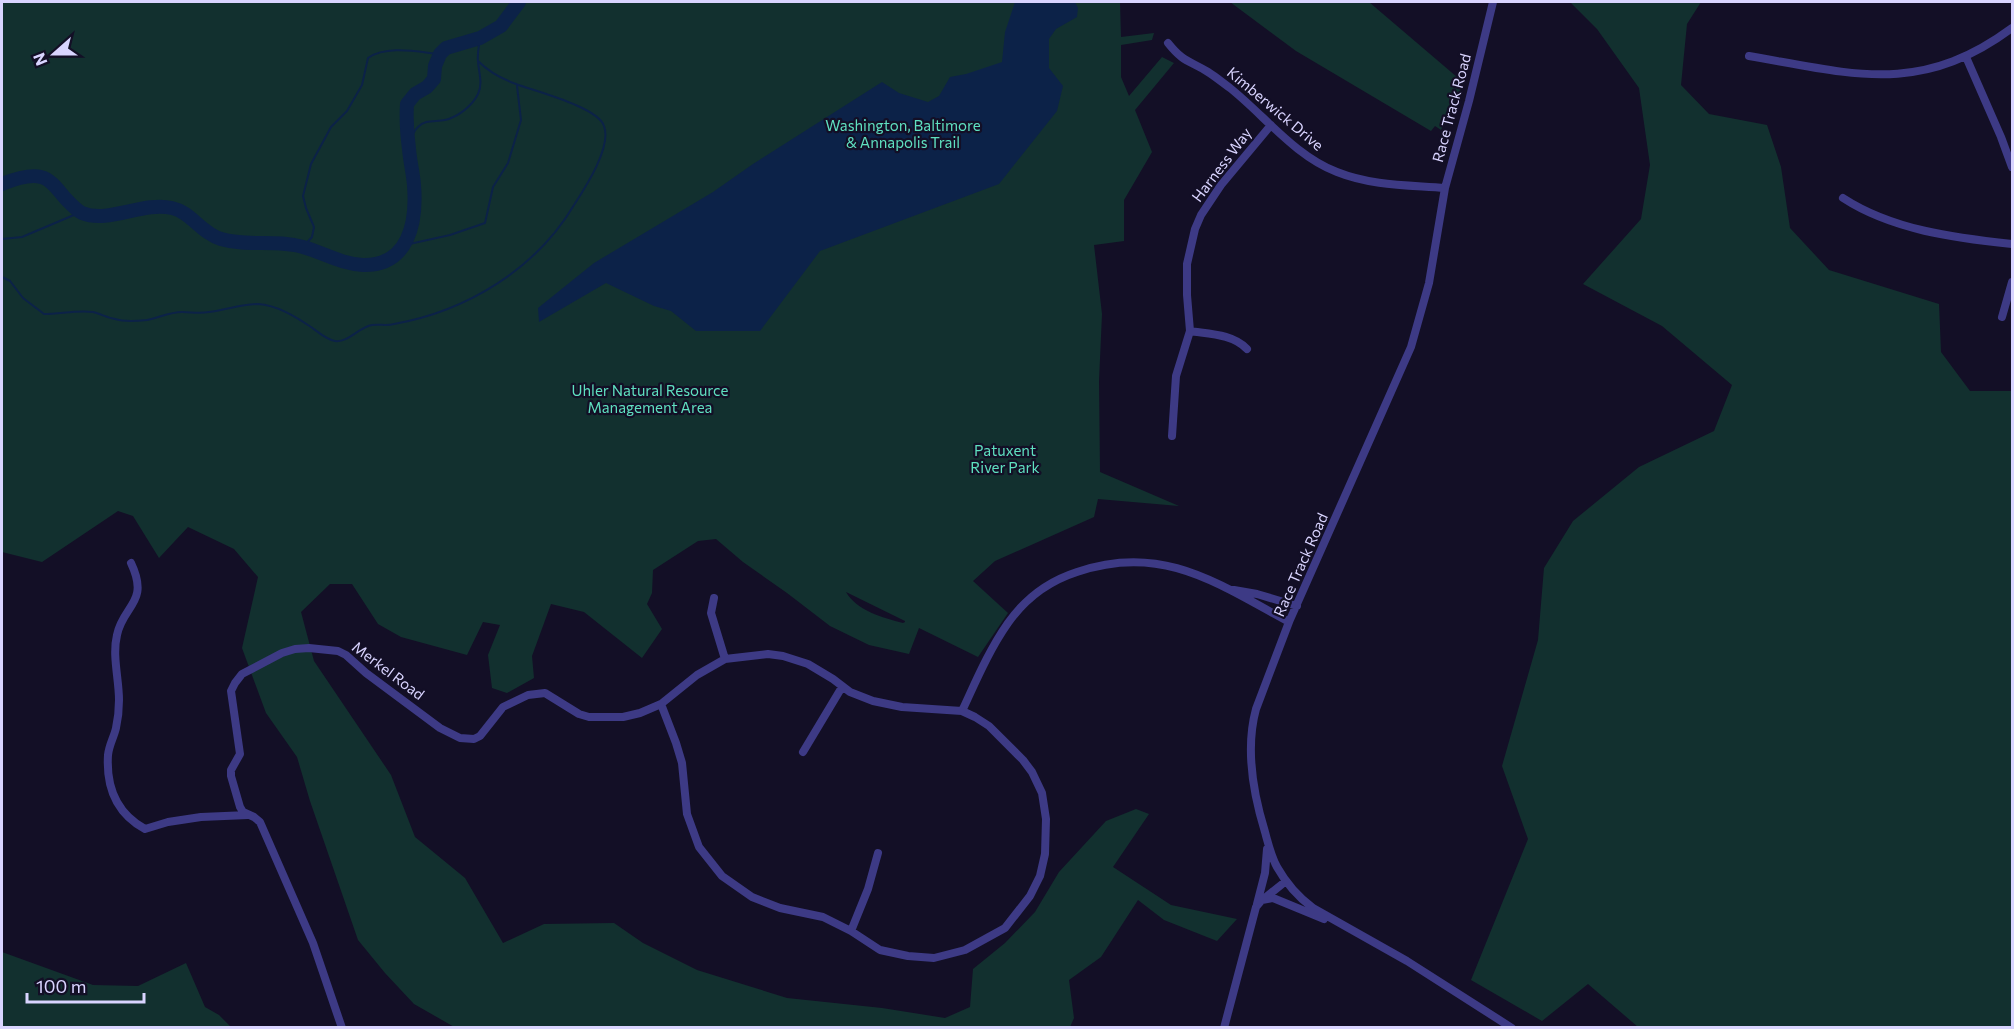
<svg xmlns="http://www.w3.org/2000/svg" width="2014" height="1029" font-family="Commissioner,sans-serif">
<rect width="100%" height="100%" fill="#130f26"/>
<path fill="#12302f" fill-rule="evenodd" d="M2 2H1120L1121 37 1154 33 1152 40 1121 45V77L1129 96 1162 57 1174 63 1135 110 1152 152 1124 200V241L1094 245 1102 314 1099 381 1100 472 1179 506 1098 499 1094 517 995 561 973 581 1008 613 978 657 919 628 909 654 869 645 830 626 787 593 743 562 716 539 698 541 653 570 652 593 647 604 662 629 642 658 584 612 551 604 532 656 534 678 507 693 492 688 488 655 500 625 483 622 467 655 401 637 378 624 352 584H330L301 612 314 661 391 775 415 837 465 878 503 943 544 924 614 923 643 943 697 970 787 998 882 1008 945 1018 970 1007 973 969 1005 943 1035 912 1059 872 1106 821 1136 809 1149 814 1113 867 1171 905 1237 919 1217 941 1164 920 1138 900 1101 957 1069 980 1074 1018 1070 1027 456 1028 414 1004 385 973 358 940 310 801 297 757 266 713 242 648 258 577 234 549 188 527 159 558 133 516 118 511 42 562 2 552ZM846 592 905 621V622L903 623C883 618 856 610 846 592Z
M1230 2H1369L1464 83 1441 130 1435 126 1431 131 1296 51Z
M1570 2H1701L1687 24 1681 85 1709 114 1767 125 1781 167 1790 228 1829 270 1939 304 1941 352 1970 391H2012V1027H1638L1588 984 1542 1021 1471 980 1528 839 1502 766 1538 640 1544 568 1573 521 1639 467 1714 431 1732 385 1662 326 1583 284 1641 219 1650 165 1639 88 1597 29Z
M2 952 93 985 138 986 186 963 205 1007 219 1015 231 1027H2Z"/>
<path fill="#0c2248" d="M1015 2H1075L1078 8 1077 17 1056 29 1049 39V68L1063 86 1057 111 999 184 820 251 760 331H696L671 311 654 306 606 283 539 322 538 308 594 263 713 192 753 164 882 82 899 93 928 102 939 96 950 77 966 74 1002 62 1005 32Z"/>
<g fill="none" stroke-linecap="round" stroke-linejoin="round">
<path stroke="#0c2248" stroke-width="2" d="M408 148C411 141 412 132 418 127 425 119 436 122 445 120 458 117 472 106 478 94 483 84 479 73 478 62 477 54 479 46 480 38
M2 239 22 237 81 212
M405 245 450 235 485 223 493 187 508 163 521 120 517 86
M303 247 312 237 314 227 306 208 303 196 311 164 331 127 347 111 362 85 368 58C387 45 418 52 440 54
M2 277 10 281 23 298 44 314C60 314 77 310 93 312 101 314 108 318 115 319 124 322 137 321 147 320 158 318 170 312 182 312 191 312 200 314 209 312 226 310 241 304 258 304 277 305 296 317 311 327 318 332 327 340 335 341 348 343 359 327 372 325 379 324 387 326 394 324 467 311 536 269 574 205 585 188 612 147 604 126 598 107 534 91 516 84 502 79 488 71 478 61"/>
<path stroke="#0c2248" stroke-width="14" d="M2 184C12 180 30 174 41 177 51 179 59 191 65 198 70 203 76 210 82 213 109 224 143 201 172 208 191 212 201 233 221 239 248 247 276 239 303 247 324 253 341 264 363 265 409 266 417 222 414 185 413 173 410 161 409 149 407 134 406 119 407 104L415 94 427 87 434 79 435 66 440 54 446 48 480 38 501 26 519 2"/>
<path stroke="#3d3a85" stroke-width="8" d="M1493 2 1469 101 1445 188 1429 283 1411 347 1289 622 1256 709C1245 749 1253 793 1265 832 1268 843 1271 856 1277 867 1286 883 1298 897 1313 908L1407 961 1512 1028
M1168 43C1184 63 1189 60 1208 72 1216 77 1223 83 1230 88 1265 116 1295 156 1337 172 1372 186 1409 185 1445 188
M1749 56C1853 74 1920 96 2012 28
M1966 57 2001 137 2012 167
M1843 198C1892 230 1955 238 2012 244
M2002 317 2012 282
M1190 331C1209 334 1233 334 1247 349
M1172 436 1176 376 1190 331 1187 295V264L1195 229 1201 215 1221 185 1271 125
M131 563C150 603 123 605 117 635 112 656 119 679 119 700 119 709 118 719 116 728 114 737 109 745 108 755 106 787 116 813 145 829L168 822 201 817 248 815
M1234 590 1257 594 1297 606
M714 598 711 613 725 659
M962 711C976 681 989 650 1008 623 1025 599 1049 581 1077 572 1162 543 1217 583 1289 622
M803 752 842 687
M1262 900 1273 898 1324 919
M1257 904 1265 873 1267 849
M851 931 868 889 878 853
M342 1028 313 943 260 822 254 817 243 812 240 807 231 776V770L240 754 231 691 235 683 242 674 282 653 295 649 309 648 338 651 346 655 366 673 440 728 460 738 474 739 480 736 503 707 528 695 545 693 579 714 589 717H623L640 713 661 704 697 675 725 659 768 654 783 656 808 664 833 679 850 692 873 701 902 707 962 711 975 717 989 726 1023 760 1032 772 1042 793 1046 819 1045 854 1040 876 1030 896 1005 928 965 950 934 958 908 956 880 950 851 931 823 917 780 908 752 897 722 876 699 847 687 814 682 763 676 743 661 704
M1224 1028 1256 907 1261 901 1286 881"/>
</g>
<g text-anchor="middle" stroke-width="4.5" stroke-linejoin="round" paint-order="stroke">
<g font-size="15" fill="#d9d4ff" stroke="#130f26">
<text transform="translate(1452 108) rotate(-75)" y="5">Race Track Road</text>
<text transform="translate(1275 109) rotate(40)" y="5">Kimberwick Drive</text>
<text transform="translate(1222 165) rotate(-53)" y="5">Harness Way</text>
<text transform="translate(1301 565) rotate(-66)" y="5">Race Track Road</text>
<text transform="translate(388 671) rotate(37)" y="5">Merkel Road</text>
</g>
<g font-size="15" fill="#5fe0c0" stroke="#130f26">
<text x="903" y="131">Washington, Baltimore<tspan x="903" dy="17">&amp; Annapolis Trail</tspan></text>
<text x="650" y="396">Uhler Natural Resource<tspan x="650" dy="17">Management Area</tspan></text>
<text x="1005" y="456">Patuxent<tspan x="1005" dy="17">River Park</tspan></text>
</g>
</g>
<rect width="2014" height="1029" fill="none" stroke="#d9d4ff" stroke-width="6"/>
<g transform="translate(54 54) rotate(249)" stroke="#130f26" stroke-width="4.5" paint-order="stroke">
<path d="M0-4.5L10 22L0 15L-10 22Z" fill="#d9d4ff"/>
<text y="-9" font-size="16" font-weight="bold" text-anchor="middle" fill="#d9d4ff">N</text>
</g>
<path d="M27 993v9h117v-9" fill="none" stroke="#d9d4ff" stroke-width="3"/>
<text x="36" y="993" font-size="18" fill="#d9d4ff" stroke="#130f26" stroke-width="4.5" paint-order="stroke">100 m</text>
</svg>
